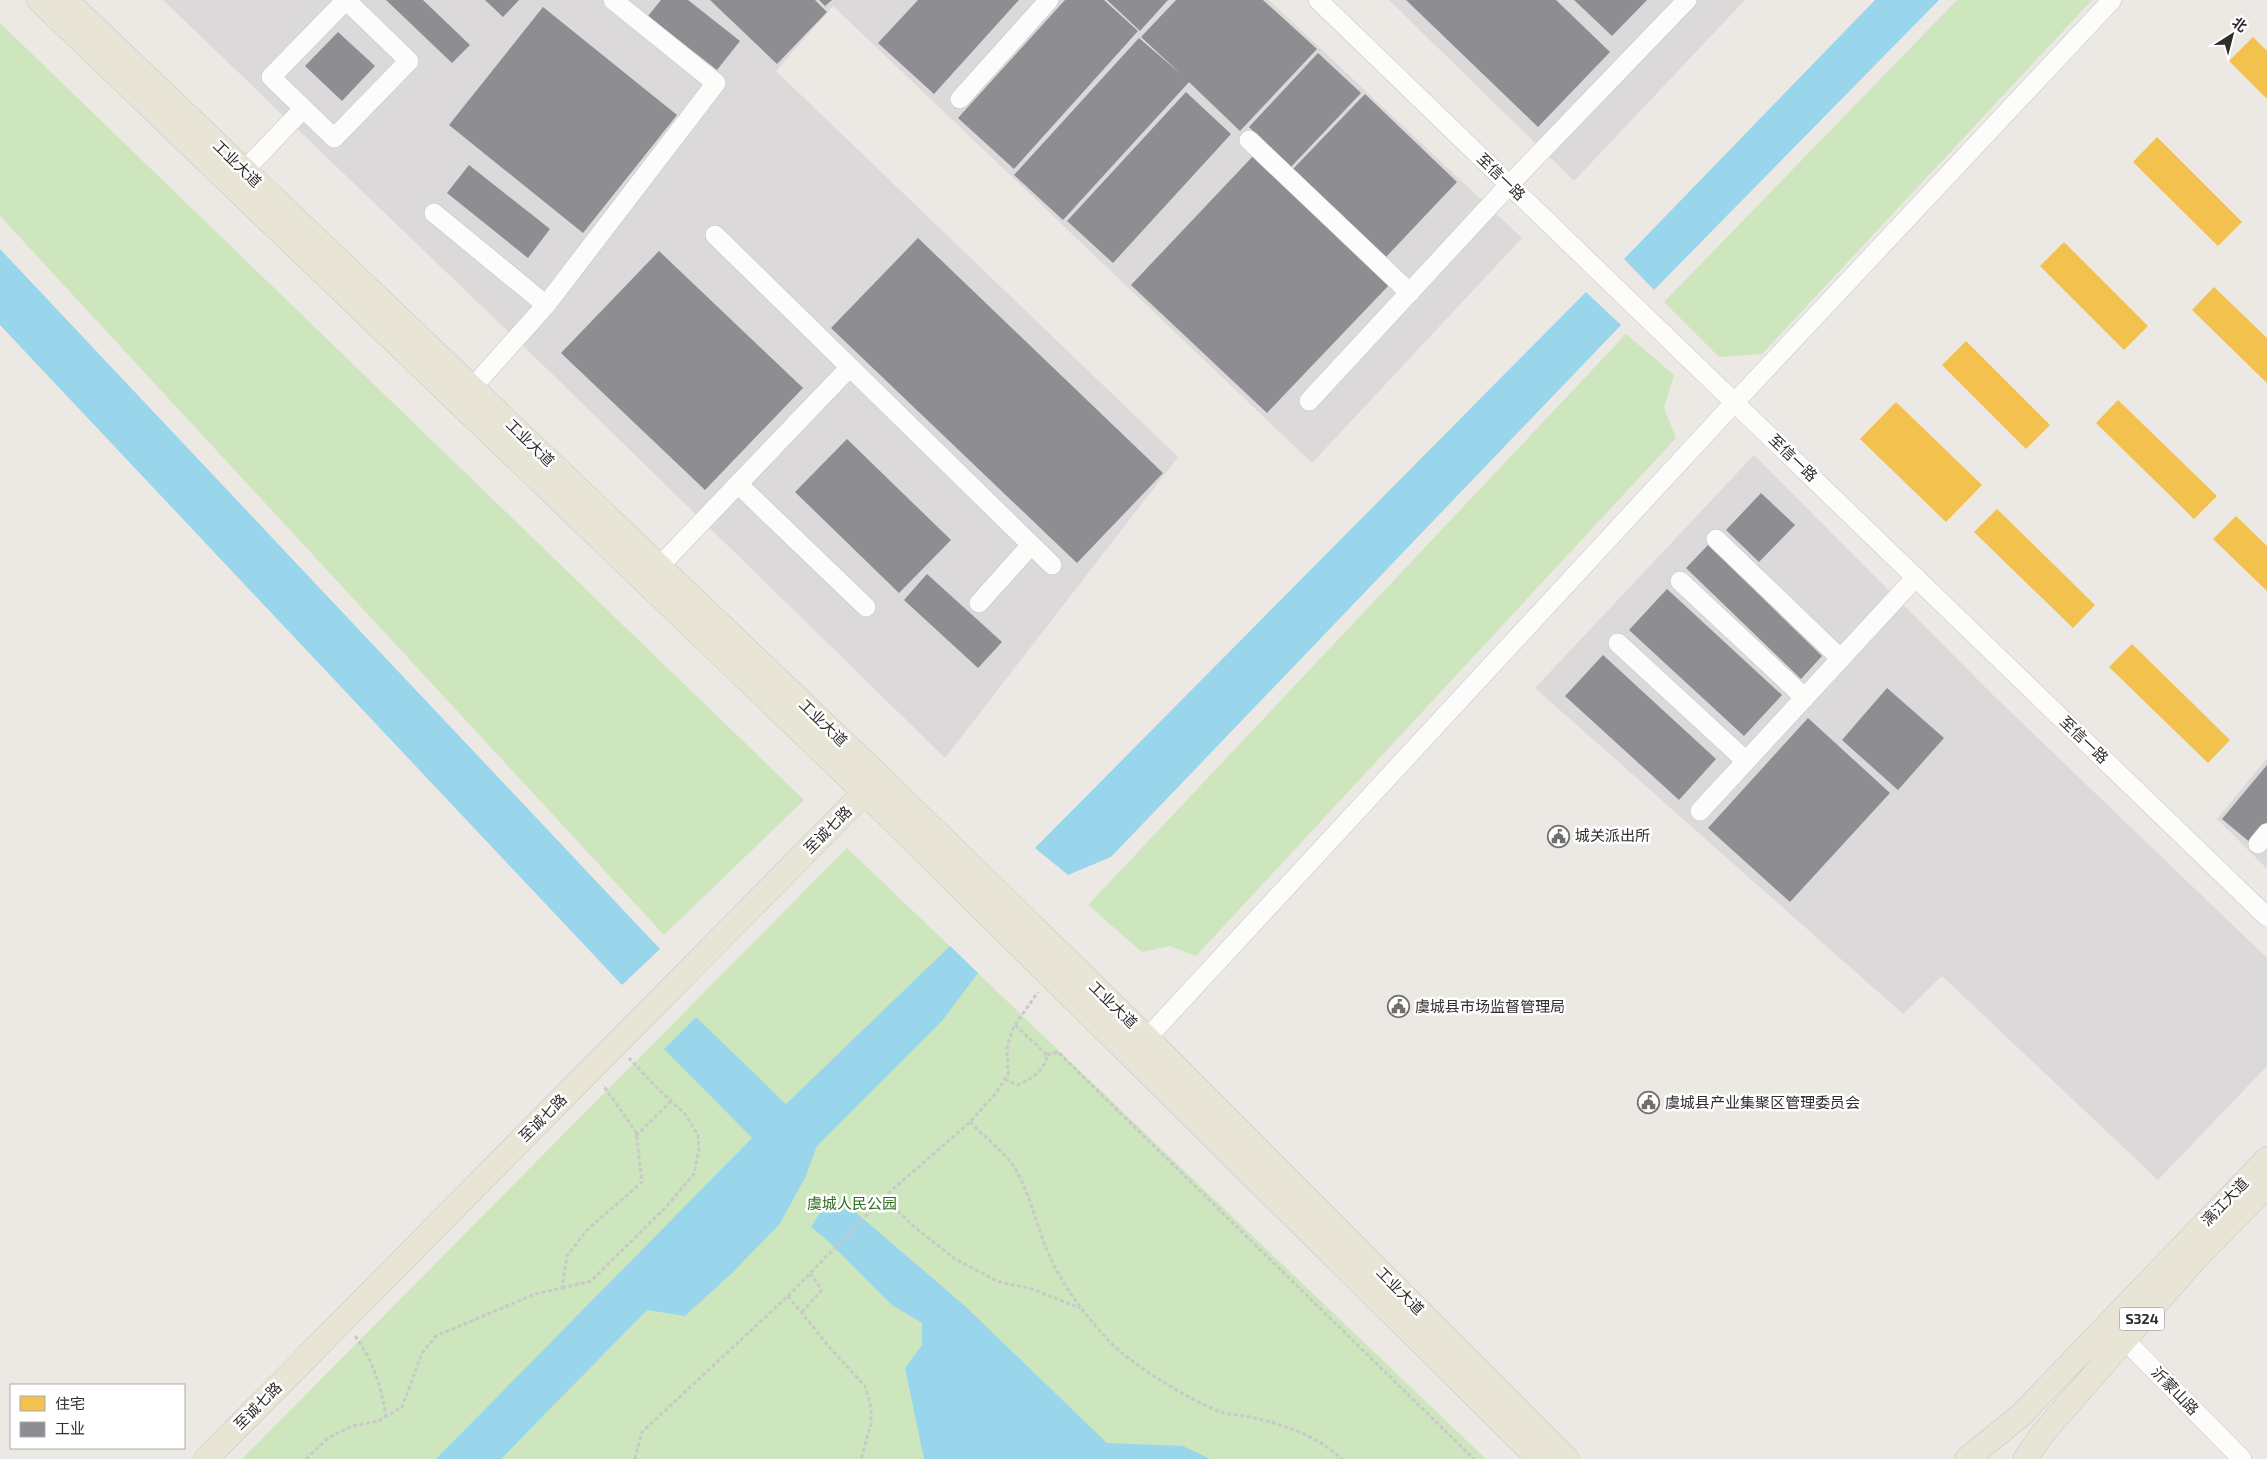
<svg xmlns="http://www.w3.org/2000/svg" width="2267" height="1459" font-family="'Exo 2','Noto Sans SC',sans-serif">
<rect width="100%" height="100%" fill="#ece8e4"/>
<path fill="#dcd9db" d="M163 0H1269L1522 238 1312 463 833 6 776 71 1178 457 945 758 545 367Z
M1389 0H1745L1574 181Z
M1754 455 1992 694 2267 958V1066L2158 1180 1942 976 1903 1014 1535 688Z
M2267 758V869L2217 819Z"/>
<path fill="#cee6be" d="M1957 0H2092L1762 354 1719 357 1664 302Z
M0 23 804 800 664 935 0 216Z
M1626 334 1674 375 1664 408 1676 438 1196 956 1170 946 1142 952 1088 905Z
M847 848 1486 1459H242Z"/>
<path fill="#99d6ec" d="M1875 0H1939L1654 290 1624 259Z
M0 249 660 949 622 985 0 325Z
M1586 292 1621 325 1111 857 1068 875 1035 848Z
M950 946 978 973 942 1021 817 1146 805 1178 779 1225 731 1274 685 1316 647 1310 501 1459H436L752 1138 664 1049 696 1017 786 1104Z
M846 1204 965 1306 1107 1443 1183 1446 1210 1459H924L905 1368 922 1345V1323L892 1305 826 1239 811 1227 824 1206Z"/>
<path fill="#f2c14e" d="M2253 37 2267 51V99L2229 61Z
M2157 137 2242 222 2218 246 2133 162Z
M2064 242 2148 326 2124 350 2040 266Z
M2214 287 2267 338V383L2192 310Z
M1966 341 2050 425 2026 449 1942 365Z
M2118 400 2217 496 2194 519 2096 423Z
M1896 402 1982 485 1946 522 1860 439Z
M1997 509 2095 605 2073 628 1974 532Z
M2236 516 2267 546V591L2213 539Z
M2132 644 2230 740 2208 763 2109 667Z"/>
<path fill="#8d8d92" d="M386 0H423L470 45 452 63Z
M485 0H519L503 17Z
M661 0H688L740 41 717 70 648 16Z
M710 0H815L827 12 777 64Z
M819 0H832L825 6Z
M918 0H1019L934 94 878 43Z
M1065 0H1104L1138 31 1014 169 958 118Z
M1107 0H1168L1140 31Z
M1176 0H1263L1317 49 1240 131 1189 82 1063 220 1014 175 1139 38 1182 75 1141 37Z
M1406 0H1556L1610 52 1538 127Z
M1574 0H1647L1612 36Z
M543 7 677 115 583 233 449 125Z
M338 32 375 66 342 101 305 66Z
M1318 53 1361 93 1291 167 1249 127Z
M1186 92 1231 134 1113 263 1067 221Z
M1365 94 1457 182 1386 257 1293 169Z
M1255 154 1391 283 1267 413 1131 285Z
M469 165 550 229 528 258 447 193Z
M918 238 1163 473 1077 563 831 328Z
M659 251 803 388 705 490 561 353Z
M847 439 951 540 899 593 795 492Z
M1761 493 1795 525 1759 562 1726 530Z
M1708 545 1822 656 1801 679 1686 568Z
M927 574 1002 642 978 668 904 600Z
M1667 589 1782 695 1744 736 1629 630Z
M1603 655 1716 759 1679 800 1565 696Z
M1887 688 1944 738 1898 790 1842 740Z
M1808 718 1890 793 1790 902 1708 828Z
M2267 765V826L2252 844 2222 819Z"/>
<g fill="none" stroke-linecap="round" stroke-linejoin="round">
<defs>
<path id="minor" d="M346 0 271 77 334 138 409 61 346 0
M1318 0 2267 917
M960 99 1049 0
M1249 140 1410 293
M235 180 303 109
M434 213 546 305
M715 235 1052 565
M463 398 546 305 716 83 613 0
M1309 401 1509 185 1687 0
M738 484 866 607
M1716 539 1841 659
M650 576 850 367
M1680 581 1805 698
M979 603 1031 545
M1618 643 1746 761
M1700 811 1916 577
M2258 844 2267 833
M1147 1038 1735 402 2112 0
M2116 1331 2242 1459"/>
<path id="major" d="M39 0 865 793 1539 1459
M66 0 880 777 1147 1038 1567 1459
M206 1459 875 782
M1967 1459 2021 1415 2267 1159
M2025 1459 2043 1433 2196 1258 2267 1186"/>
</defs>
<use href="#minor" stroke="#c5c4c5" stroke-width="20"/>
<use href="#major" stroke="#c6c5c4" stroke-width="25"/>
<path stroke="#c9c9c8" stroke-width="3" stroke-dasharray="4 2.5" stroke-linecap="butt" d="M1047 1055 1058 1052 1474 1459
M1005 1079 1017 1085C1030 1080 1045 1071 1047 1055L1015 1025
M970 1122C981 1134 1004 1152 1013 1165 1032 1196 1037 1231 1053 1263 1067 1292 1089 1320 1111 1343 1135 1367 1192 1402 1224 1413 1232 1415 1241 1415 1250 1417 1285 1425 1314 1434 1342 1459
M636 1136 671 1101
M884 1197 912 1225 955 1259 999 1282 1029 1288 1080 1308
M562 1288 591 1281 667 1206 694 1174 699 1149 698 1135 685 1114 657 1088 629 1058
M788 1296 831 1349 865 1386 871 1407V1424L861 1459
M802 1312 821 1291 817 1282 810 1274
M355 1336C373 1360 381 1386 386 1416
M306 1459 328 1438 352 1426 378 1421 402 1407 422 1353 436 1336 535 1294 562 1288 567 1256 587 1230 642 1182 636 1132 603 1085
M635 1459 642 1432 788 1296 884 1197 970 1122 996 1093 1008 1074 1007 1048 1013 1028 1038 992"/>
<use href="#minor" stroke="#fcfcfb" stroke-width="19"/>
<use href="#major" stroke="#e8e4d6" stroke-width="24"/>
</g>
<defs>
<symbol id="civic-ring" viewBox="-11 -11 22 22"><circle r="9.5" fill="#fff" stroke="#706f6e" stroke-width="1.5"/><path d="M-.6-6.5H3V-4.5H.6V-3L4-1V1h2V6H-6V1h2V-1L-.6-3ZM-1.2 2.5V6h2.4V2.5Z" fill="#706f6e"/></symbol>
</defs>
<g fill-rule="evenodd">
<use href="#civic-ring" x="1546" y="824" width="25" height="25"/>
<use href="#civic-ring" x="1386" y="994" width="25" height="25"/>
<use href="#civic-ring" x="1636" y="1090" width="25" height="25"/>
</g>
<g text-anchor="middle" stroke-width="5" stroke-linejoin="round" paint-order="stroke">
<rect fill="#fff" stroke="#6d6d6d" stroke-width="1" x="2119.5" y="1307.5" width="45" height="23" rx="4"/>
<g font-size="14" font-weight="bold" fill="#2e2e2e">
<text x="2142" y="1324">S324</text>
</g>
<g font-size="15" fill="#2e2e2e" stroke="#fff">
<text transform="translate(237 164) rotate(44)" y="5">工业大道</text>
<text transform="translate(1501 177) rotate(44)" y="5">至信一路</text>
<text transform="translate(530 443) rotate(44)" y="5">工业大道</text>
<text transform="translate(1793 458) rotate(44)" y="5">至信一路</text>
<text transform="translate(823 723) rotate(44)" y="5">工业大道</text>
<text transform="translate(2084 740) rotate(44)" y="5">至信一路</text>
<text transform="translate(828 830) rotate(-45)" y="5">至诚七路</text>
<text transform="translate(1113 1005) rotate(44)" y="5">工业大道</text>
<text transform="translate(543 1118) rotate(-45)" y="5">至诚七路</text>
<text transform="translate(2225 1202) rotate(-46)" y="5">漓江大道</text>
<text transform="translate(1400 1291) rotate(45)" y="5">工业大道</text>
<text transform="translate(2175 1391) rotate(46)" y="5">沂蒙山路</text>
<text transform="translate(258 1406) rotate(-45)" y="5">至诚七路</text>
</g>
<g font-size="15" fill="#2e2e2e" stroke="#fff" text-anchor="start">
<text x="1575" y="841">城关派出所</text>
<text x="1415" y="1012">虞城县市场监督管理局</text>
<text x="1665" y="1108">虞城县产业集聚区管理委员会</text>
</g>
<g font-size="15" fill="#2c6e1b" stroke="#fff">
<text x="852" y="1209">虞城人民公园</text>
</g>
</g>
<rect x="10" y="1384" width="175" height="65" fill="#ffffff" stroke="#ababab"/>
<rect x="20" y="1396" width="25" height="15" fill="#f2c14e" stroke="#ababab"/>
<text x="55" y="1409" font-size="15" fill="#2e2e2e">住宅</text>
<rect x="20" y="1422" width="25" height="15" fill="#8d8d92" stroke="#ababab"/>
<text x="55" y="1434" font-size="15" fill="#2e2e2e">工业</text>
<g transform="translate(2232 35) rotate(36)" stroke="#ffffff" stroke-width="4" paint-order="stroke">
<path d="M0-4L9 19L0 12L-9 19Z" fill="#2e2e2e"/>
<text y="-8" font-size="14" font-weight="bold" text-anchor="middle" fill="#2e2e2e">北</text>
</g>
</svg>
